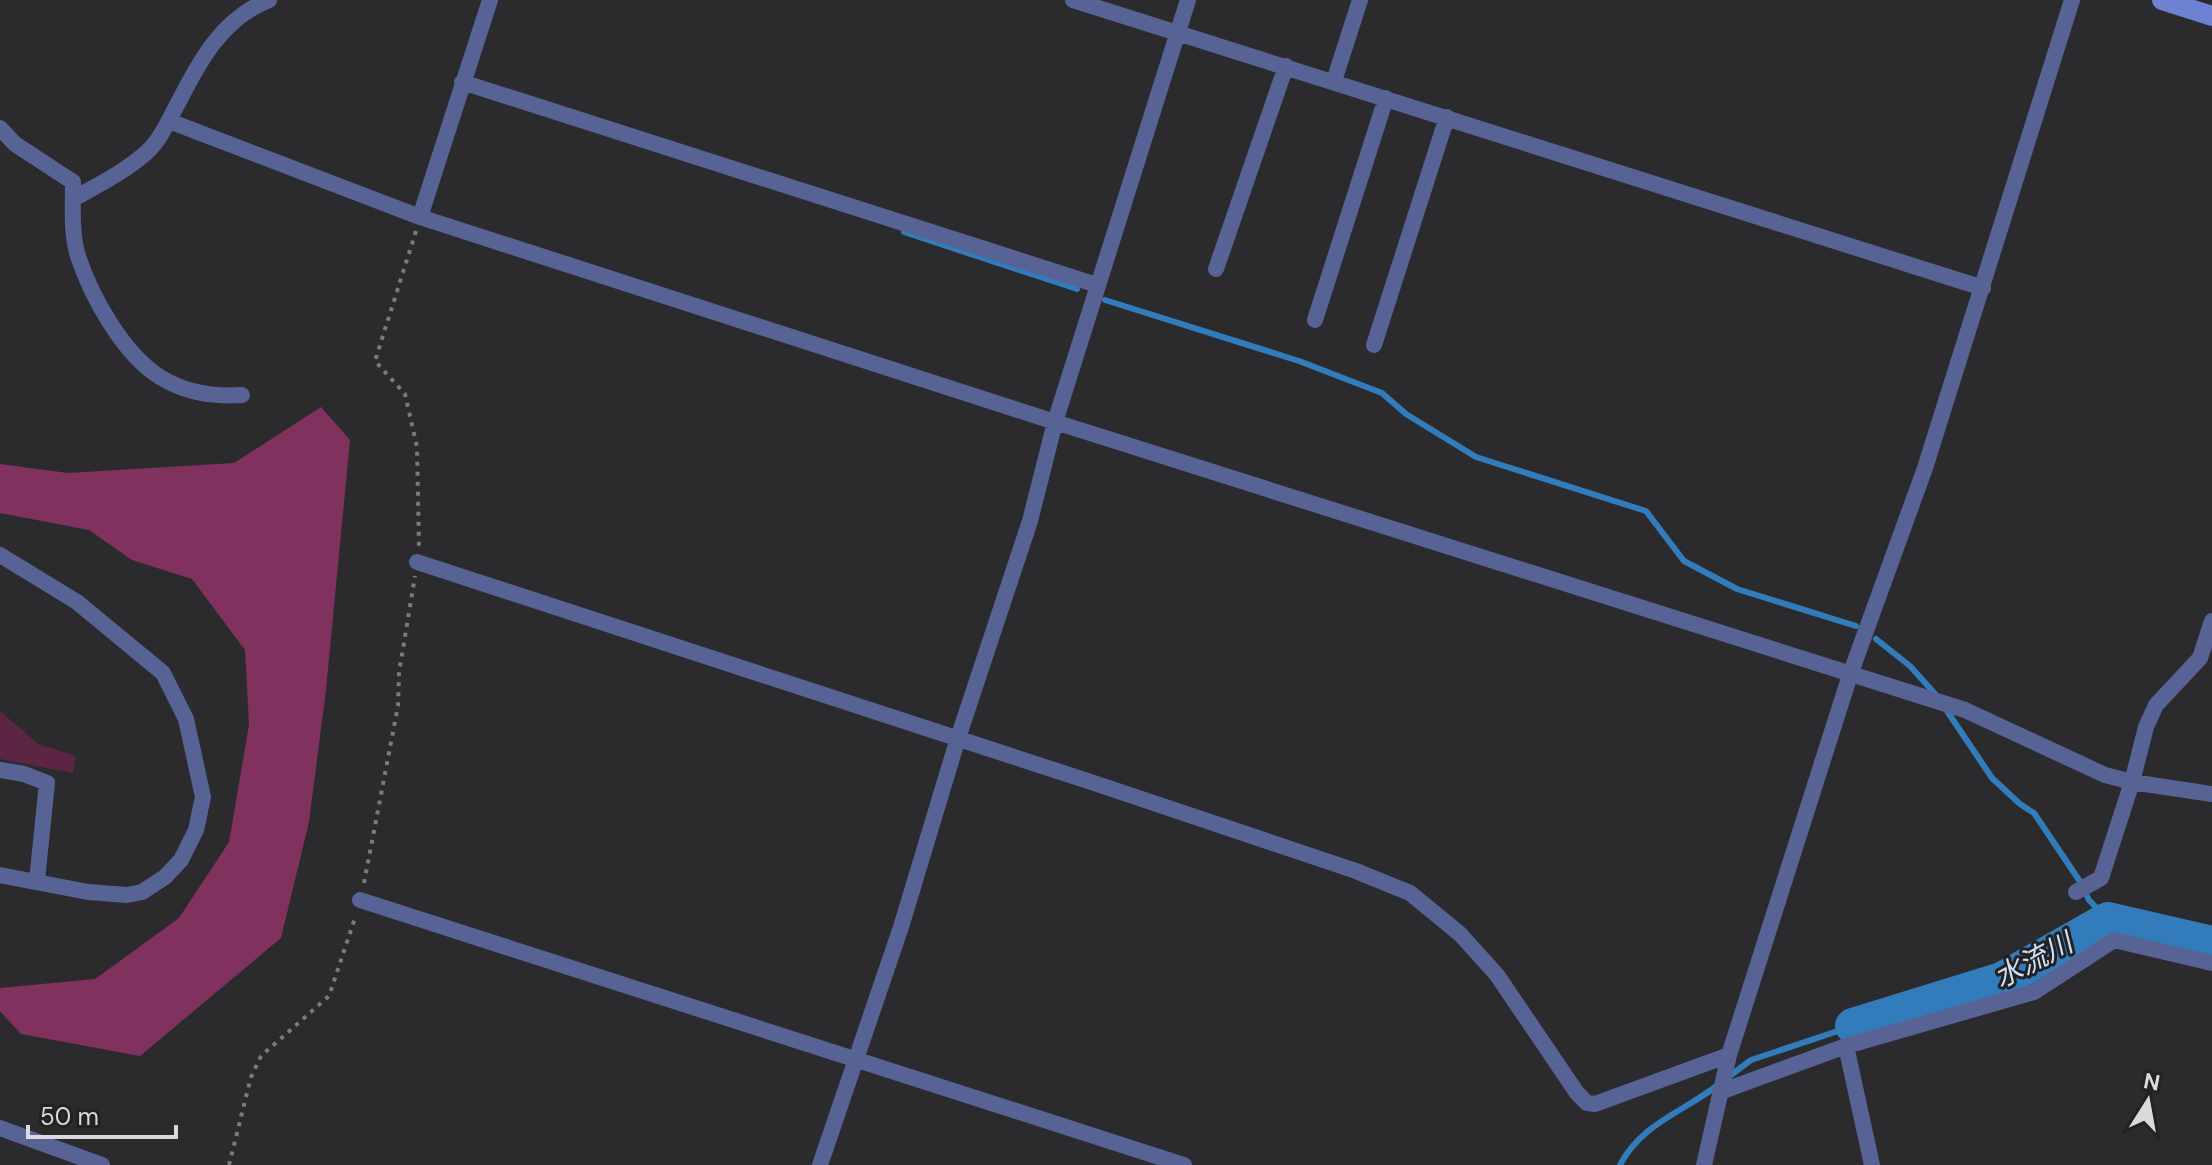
<svg xmlns="http://www.w3.org/2000/svg" width="2212" height="1165" font-family="'DM Sans','Noto Sans JP',sans-serif">
<rect width="100%" height="100%" fill="#2b2b2e"/>
<path fill="#5d2544" d="M0 711 38 744 76 756 73 773 0 759Z"/>
<path fill="#80315e" d="M321 407 350 440 326 690 309 822 281 938 140 1056 21 1034 0 1011V988L95 979 179 918 229 842 249 725 245 650 192 579 132 560 89 530 0 513V464L68 473 234 463Z"/>
<g fill="none" stroke-linecap="round" stroke-linejoin="round">
<path stroke="#337cbb" stroke-width="6" d="M904 232 1077 289
M1105 300 1299 361 1382 393 1406 414 1476 457 1646 511 1684 561 1737 589 1856 626
M1876 639 1910 666 1936 695
M1947 711 1992 778 2020 804 2034 813 2079 880 2089 900 2108 920
M1727 1078 1751 1060 1853 1026
M1620 1165C1641 1124 1683 1112 1718 1085"/>
<path stroke="#337cbb" stroke-width="36" d="M1853 1026 2002 980 2108 920 2212 944"/>
<path stroke="#7b7b7e" stroke-width="4" stroke-dasharray="4 6" stroke-linecap="butt" d="M416 231 375 361 405 394 417 447 419 548
M364 883 398 706 399 673 415 576
M229 1165 251 1077 261 1056 329 996 356 915"/>
<path stroke="#576395" stroke-width="16" d="M1073 0 1983 288
M1334 81 1360 0
M462 82 1097 285
M169 121 420 217 1055 422 1965 710 2105 775 2132 782 2212 794
M0 128 15 144 73 182C73 205 71 234 78 256 91 296 123 354 160 377 184 392 214 397 242 395
M73 199C98 185 126 171 147 152 160 140 169 120 177 105 200 61 221 19 269 0
M420 217 490 0
M1216 269 1286 66
M1315 320 1386 98
M1374 345 1447 117
M0 555 77 602 163 673 186 719 203 797 196 830 181 860 165 877 142 892 127 895 88 892 0 875
M417 562 1097 784 1356 871 1410 893 1460 934 1497 975 1577 1093 1587 1103 1595 1104 1729 1055
M0 770 24 774 47 783 37 880
M2076 892 2101 878 2132 782 2146 727 2156 705 2200 658 2212 621
M360 900 1184 1165
M1846 1046 1872 1165
M1720 1092 1846 1046 2034 992 2114 940 2212 963
M0 1128 102 1165
M820 1165 901 927 958 738 1030 521 1055 422 1188 0
M1704 1165 1729 1055 1850 675 1925 468 2072 0"/>
<path stroke="#6f81d2" stroke-width="20" d="M2162 0 2212 16"/>
</g>
<g text-anchor="middle" stroke-width="6" stroke-linejoin="round" paint-order="stroke">
<g font-size="28" font-style="italic" fill="#cfe1f2" stroke="#222124">
<text transform="translate(2033 960) rotate(-28)" y="10">水流川</text>
</g>
</g>
<g transform="translate(2148 1101) rotate(11)" stroke="#222124" stroke-width="6" paint-order="stroke">
<path d="M0-6L14 30L0 20L-14 30Z" fill="#dadadc"/>
<text y="-12" font-size="22" font-weight="bold" text-anchor="middle" fill="#dadadc">N</text>
</g>
<path d="M28 1125v12h148v-12" fill="none" stroke="#dadadc" stroke-width="4"/>
<text x="40" y="1125" font-size="24" fill="#dadadc" stroke="#222124" stroke-width="6" paint-order="stroke">50 m</text>
</svg>
